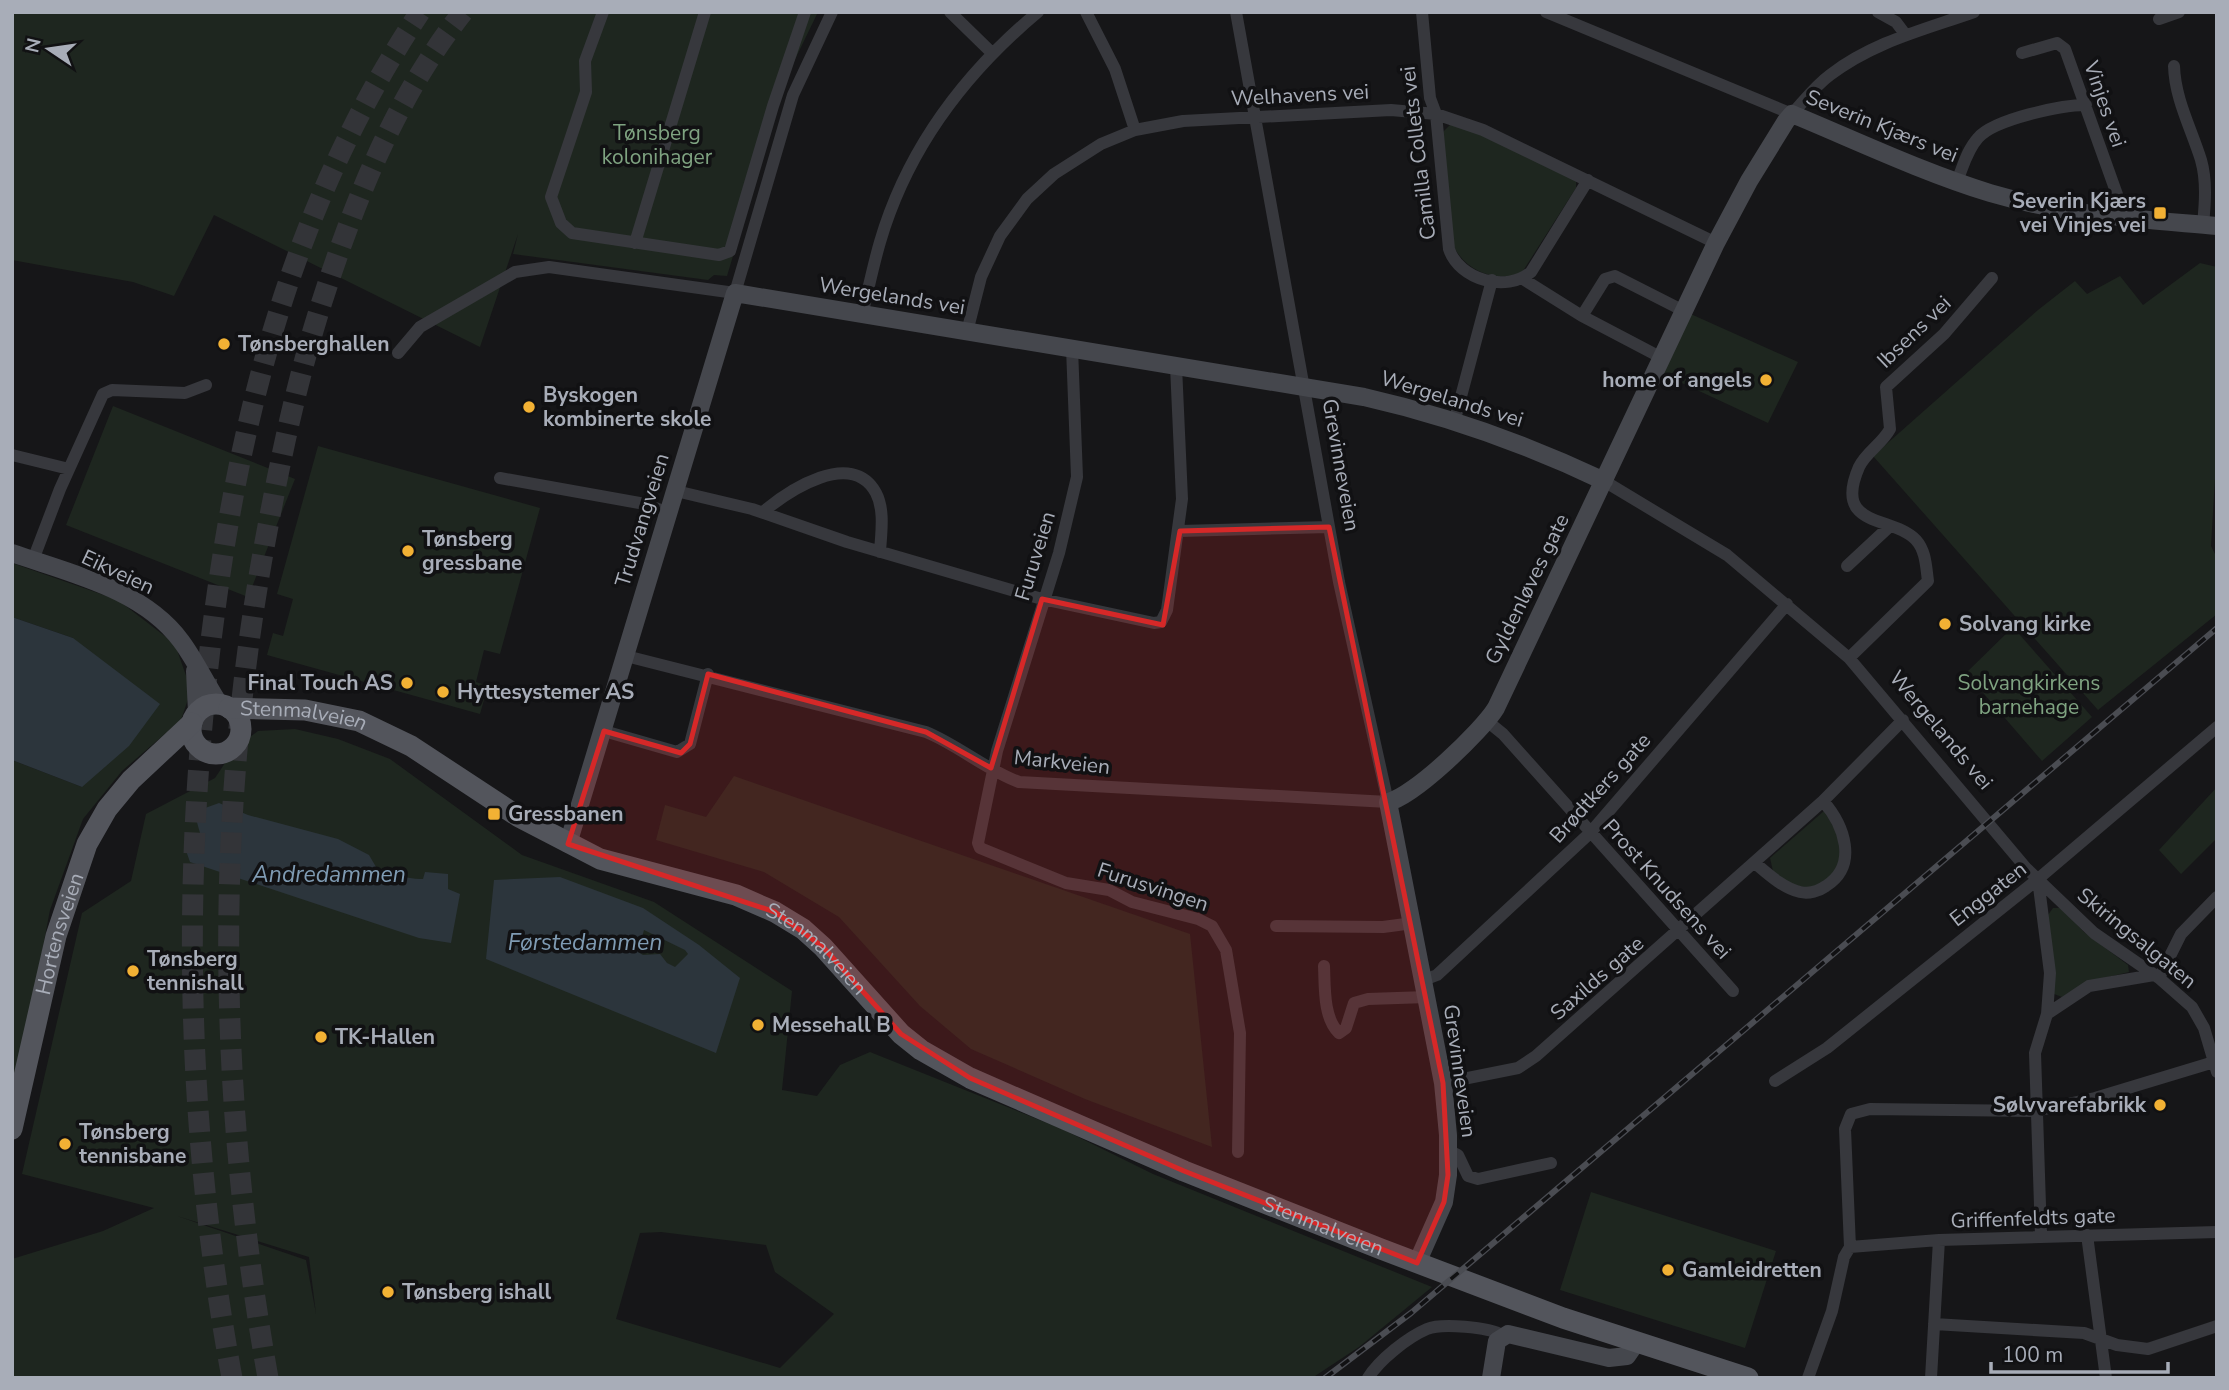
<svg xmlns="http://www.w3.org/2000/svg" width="2229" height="1390" font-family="'Nunito Sans',sans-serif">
<rect width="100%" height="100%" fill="#161618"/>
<path fill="#1e261f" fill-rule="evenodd" d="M12 12H818L787 76 727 276 714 275 708 280 513 254 518 234 480 347 214 215 174 296 133 282 12 260Z
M1451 124 1474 130 1576 181V188L1521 274C1494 281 1467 272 1454 247L1443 132Z
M2200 263 2217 267V445L2211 546 2217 558V614L2098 710 1873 456 2038 310 2075 281 2087 294 2120 276 2143 305Z
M1684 311 1798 362 1768 423 1656 371Z
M113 406 295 479 248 597 66 525Z
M318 446 540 508 500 654 484 650 476 682 488 686 480 714 267 655 273 633 283 636 293 599 277 594Z
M12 563 118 600 175 644 191 690 181 720 122 771 83 819 50 910 12 1109V760L82 787 73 638 12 617Z
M2013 627 2092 717 2042 761 1966 673Z
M295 729 338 739 390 759 522 855 654 902 792 991 782 1090 817 1096 840 1065 870 1052 1062 1129 1153 1174 1432 1287 1359 1347 1312 1378H12V1259L103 1231 154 1208 22 1174 82 913 131 881 146 814 215 778 235 748 258 731ZM177 1216 309 1257 316 1314 306 1260ZM661 1232 766 1245 775 1272 834 1314 780 1368 616 1319 640 1233Z
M734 776 1190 934 1212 1147 1085 1099 971 1049 920 1006 839 917 764 872 656 840 665 805 706 817Z
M2217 787V838L2181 874 2159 850Z
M1824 811 1845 846 1837 873 1810 889 1788 883 1773 871 1770 858Z
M2053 908H2061L2084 932 2128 965 2129 972 2088 982 2062 997 2054 994 2048 915Z
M1591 1192 1776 1251 1745 1348 1560 1290Z"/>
<path fill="#2c353c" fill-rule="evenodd" d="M12 617 73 638 160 704 129 746 82 787 12 760Z
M219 803 248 815 338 839 369 855 379 872C394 873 409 880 423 879L425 872 448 874V889L460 894 451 943 419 938 190 862 184 845 200 833 194 812Z
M560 877 643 908 699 945 740 978 716 1053 486 959 494 880ZM644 930 685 950 688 954 675 967 667 963 660 954 643 955 638 952Z"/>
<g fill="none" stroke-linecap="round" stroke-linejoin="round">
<path stroke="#333438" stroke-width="21" stroke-dasharray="21 10" stroke-linecap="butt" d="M232 1378C190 1152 182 923 205 694 230 451 283 218 420 12
M268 1378C219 1103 214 828 263 553 278 471 294 391 319 311 352 207 394 99 463 12"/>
<path stroke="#37383d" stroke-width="12" d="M603 12 585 61 586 92 551 197 561 223 572 233 719 255 730 251 773 106 805 12
M950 12 992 53
M1086 12 1115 69 1135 130
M1422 12 1430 98 1436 114 1449 249C1459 280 1507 293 1531 272L1588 180
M1546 12 1792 114C1804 101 1815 86 1830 75 1873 42 1923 30 1974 12
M1878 12 1896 22 1905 34
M2159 19 2179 12
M2022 53 2057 43 2065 49 2119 200 2118 218
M2174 66C2175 99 2191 128 2201 160 2207 181 2205 204 2203 225
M1957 181C1963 167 1967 150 1978 138 1994 119 2062 105 2086 105
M635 243 705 12
M1523 279 1582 316
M862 315C868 291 873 266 880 242 907 150 965 73 1038 12
M967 332 981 277 1000 236 1027 199 1054 174 1101 144 1135 130 1183 121 1391 110 1436 114 1483 130 1716 243
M1072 348 1077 477 1059 553 997 751 978 843 980 848 1066 883 1109 890 1132 902 1198 919 1212 926 1226 950 1240 1033 1238 1152
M398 353 420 327 515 272 549 267 735 293 793 95 832 12
M1662 358 1582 316 1605 279 1615 276 1684 311
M1455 419 1492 280
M12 455 69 469
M500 478 645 504 669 513
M1604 481 1727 555 1849 658 2026 868 2094 933 2159 978 2192 1007 2204 1028 2217 1072
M676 491 752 509 847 542 1042 599 1154 623 1161 622 1167 610 1182 499 1176 366
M763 512C788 491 852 448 876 493 885 510 881 534 880 552
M1180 531 1329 527
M33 560 60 489 103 394 112 390 185 393 206 385
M1847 566 1890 526
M626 656 926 732C958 745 986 770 1019 782L1388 802 1339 582 1236 12
M1849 658 1928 581C1926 567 1926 551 1916 540 1893 515 1832 529 1859 467 1866 452 1882 444 1890 429L1886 387 1944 334 1992 278
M1487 721 1503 734 1733 991
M604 731 677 752 690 744 708 674
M1755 863C1768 874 1783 888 1800 892 1809 894 1819 891 1826 886 1859 865 1844 825 1823 801
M2038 879 2050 973 2047 1014 2035 1053 2041 1236
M1276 926 1383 927 1413 923
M1324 966C1325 986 1323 1018 1339 1033L1346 1028 1354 1003 1368 999 1427 997
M2159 978 2181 934 2217 897
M1424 980 1437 975 1590 833 1787 604
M2047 1014 2089 986 2154 975
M1775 1081 1827 1048 2038 879 2217 727
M1443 1083 1518 1068 1536 1056 1823 801 1903 720
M1448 1150 1458 1155 1468 1176 1478 1179 1551 1163
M2087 1235 2106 1378
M1850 1247 1939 1240 2217 1232
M1934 1324 2084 1333 2117 1345 2148 1349 2217 1326
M1368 1378C1379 1360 1408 1337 1427 1329 1441 1323 1489 1327 1502 1335
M1808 1378 1832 1311 1844 1257 1850 1247 1845 1129 1851 1114 1870 1109 2036 1111 2095 1098 2214 1062
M1931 1378 1939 1240"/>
<path stroke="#45474d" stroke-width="18" d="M12 553C69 573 143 589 181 641 196 661 206 684 220 705
M195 671 197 712
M568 844 735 293 1364 397C1448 416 1526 444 1604 481
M1417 1263 1444 1202 1448 1175V1135L1443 1083 1388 802C1413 797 1482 731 1496 708L1716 243 1749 181 1786 121 1792 114C1857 141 1922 172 1990 193 2064 215 2140 219 2217 226
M1491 1378 1497 1341 1508 1334 1609 1358 1627 1356 1636 1343"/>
<g stroke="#53555c" stroke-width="21">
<circle cx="216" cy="729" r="25"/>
<path id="s1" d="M229 708 305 710 359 721 411 746 519 817 600 859 736 895 775 912 803 929 823 947 901 1034 921 1050 970 1078 1184 1171 1381 1249 1563 1318 1748 1378"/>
<path id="s2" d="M12 1129 56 936 87 844 107 809 131 780 192 723"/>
</g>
<defs>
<path id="rail" d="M1325 1378 1411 1313 2217 628"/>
</defs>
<use href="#rail" stroke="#4a4c52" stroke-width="6"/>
<use href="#rail" stroke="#111113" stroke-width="3.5" stroke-dasharray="10" stroke-linecap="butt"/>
</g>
<path fill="#d62828" fill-opacity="0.2" stroke="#d62828" stroke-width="5" stroke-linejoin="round" d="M1329 527 1443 1083 1448 1175 1444 1202 1417 1263 1184 1171 970 1078 901 1034 823 947 775 912 568 844 604 731 681 753 690 744 708 674 926 732 991 768 1042 599 1163 625 1180 531Z"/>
<g fill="#f2b134" stroke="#111113" stroke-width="2.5">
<rect x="2153" y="206" width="14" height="14" rx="3.5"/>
<circle cx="224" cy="344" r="7"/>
<circle cx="1766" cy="380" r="7"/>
<circle cx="529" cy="407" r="7"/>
<circle cx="408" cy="551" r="7"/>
<circle cx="1945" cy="624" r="7"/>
<circle cx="407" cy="683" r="7"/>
<circle cx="443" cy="692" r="7"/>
<rect x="487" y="807" width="14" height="14" rx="3.5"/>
<circle cx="133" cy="971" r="7"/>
<circle cx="758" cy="1025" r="7"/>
<circle cx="321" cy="1037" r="7"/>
<circle cx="2160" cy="1105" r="7"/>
<circle cx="65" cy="1144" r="7"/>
<circle cx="1668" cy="1270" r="7"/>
<circle cx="388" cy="1292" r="7"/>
</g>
<g text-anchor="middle" stroke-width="7" stroke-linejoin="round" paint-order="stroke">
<g font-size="21" fill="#a8adb8" stroke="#111113">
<text transform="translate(1300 95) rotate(-3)" y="7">Welhavens vei</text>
<text transform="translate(2105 104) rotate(71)" y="7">Vinjes vei</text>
<text transform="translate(1882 126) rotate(22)" y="7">Severin Kjærs vei</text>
<text transform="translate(1418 153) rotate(-97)" y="7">Camilla Collets vei</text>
<text transform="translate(892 296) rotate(9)" y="7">Wergelands vei</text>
<text transform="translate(1914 332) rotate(-44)" y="7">Ibsens vei</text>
<text transform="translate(1452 399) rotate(17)" y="7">Wergelands vei</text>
<text transform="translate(1341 465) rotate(80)" y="7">Grevinneveien</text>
<text transform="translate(642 520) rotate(-73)" y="7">Trudvangveien</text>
<text transform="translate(1035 556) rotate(-73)" y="7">Furuveien</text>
<text transform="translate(118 572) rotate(25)" y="7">Eikveien</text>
<text transform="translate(1527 589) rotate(-64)" y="7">Gyldenløves gate</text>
<text dy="7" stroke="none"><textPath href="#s1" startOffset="75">Stenmalveien</textPath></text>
<text transform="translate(1941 730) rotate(50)" y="7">Wergelands vei</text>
<text transform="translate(1062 762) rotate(6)" y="7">Markveien</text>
<text transform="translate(1600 788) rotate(-48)" y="7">Brødtkers gate</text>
<text transform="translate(1153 887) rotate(18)" y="7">Furusvingen</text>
<text transform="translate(1667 889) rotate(48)" y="7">Prost Knudsens vei</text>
<text transform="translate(1988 894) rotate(-38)" y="7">Enggaten</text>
<text dy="7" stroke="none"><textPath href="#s2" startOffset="201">Hortensveien</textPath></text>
<text transform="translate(2137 938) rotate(39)" y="7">Skiringsalgaten</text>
<text dy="7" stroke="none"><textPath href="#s1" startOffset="648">Stenmalveien</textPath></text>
<text transform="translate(1597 978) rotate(-41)" y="7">Saxilds gate</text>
<text transform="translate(1460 1071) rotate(82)" y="7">Grevinneveien</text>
<text transform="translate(2033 1218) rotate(-2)" y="7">Griffenfeldts gate</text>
<text dy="7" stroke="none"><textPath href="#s1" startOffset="1234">Stenmalveien</textPath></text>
</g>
<g font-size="21" fill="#7fa381" stroke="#111113">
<text x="657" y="140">Tønsberg<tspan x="657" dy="24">kolonihager</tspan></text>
<text x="2029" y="690">Solvangkirkens<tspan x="2029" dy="24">barnehage</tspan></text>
</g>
<g font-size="21" font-weight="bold" fill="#a8adb8" stroke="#111113" text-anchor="start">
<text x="2146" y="208" text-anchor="end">Severin Kjærs<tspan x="2146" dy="24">vei Vinjes vei</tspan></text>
<text x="238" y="351">Tønsberghallen</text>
<text x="1752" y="387" text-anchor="end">home of angels</text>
<text x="543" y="402">Byskogen<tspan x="543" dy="24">kombinerte skole</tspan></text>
<text x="422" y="546">Tønsberg<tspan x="422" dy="24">gressbane</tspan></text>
<text x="1959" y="631">Solvang kirke</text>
<text x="393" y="690" text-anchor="end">Final Touch AS</text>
<text x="457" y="699">Hyttesystemer AS</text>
<text x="508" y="821">Gressbanen</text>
<text x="147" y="966">Tønsberg<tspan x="147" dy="24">tennishall</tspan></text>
<text x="772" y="1032">Messehall B</text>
<text x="335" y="1044">TK-Hallen</text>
<text x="2146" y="1112" text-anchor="end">Sølvvarefabrikk</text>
<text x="79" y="1139">Tønsberg<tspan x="79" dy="24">tennisbane</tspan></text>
<text x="1682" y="1277">Gamleidretten</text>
<text x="402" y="1299">Tønsberg ishall</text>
</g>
<g font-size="23" font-style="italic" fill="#7f9bb3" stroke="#111113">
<text x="329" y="882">Andredammen</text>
<text x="585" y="950">Førstedammen</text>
</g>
</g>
<rect width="2229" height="1390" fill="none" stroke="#a8adb8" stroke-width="28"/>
<g transform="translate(49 49) rotate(283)" stroke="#111113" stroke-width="5" paint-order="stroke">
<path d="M0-5L12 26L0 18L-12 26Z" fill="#a8adb8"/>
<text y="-10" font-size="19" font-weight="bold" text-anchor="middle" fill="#a8adb8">N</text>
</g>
<path d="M1991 1362v10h177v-10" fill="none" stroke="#a8adb8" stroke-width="3.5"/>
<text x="2002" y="1362" font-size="21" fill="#a8adb8" stroke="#111113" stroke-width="5" paint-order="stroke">100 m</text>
</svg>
